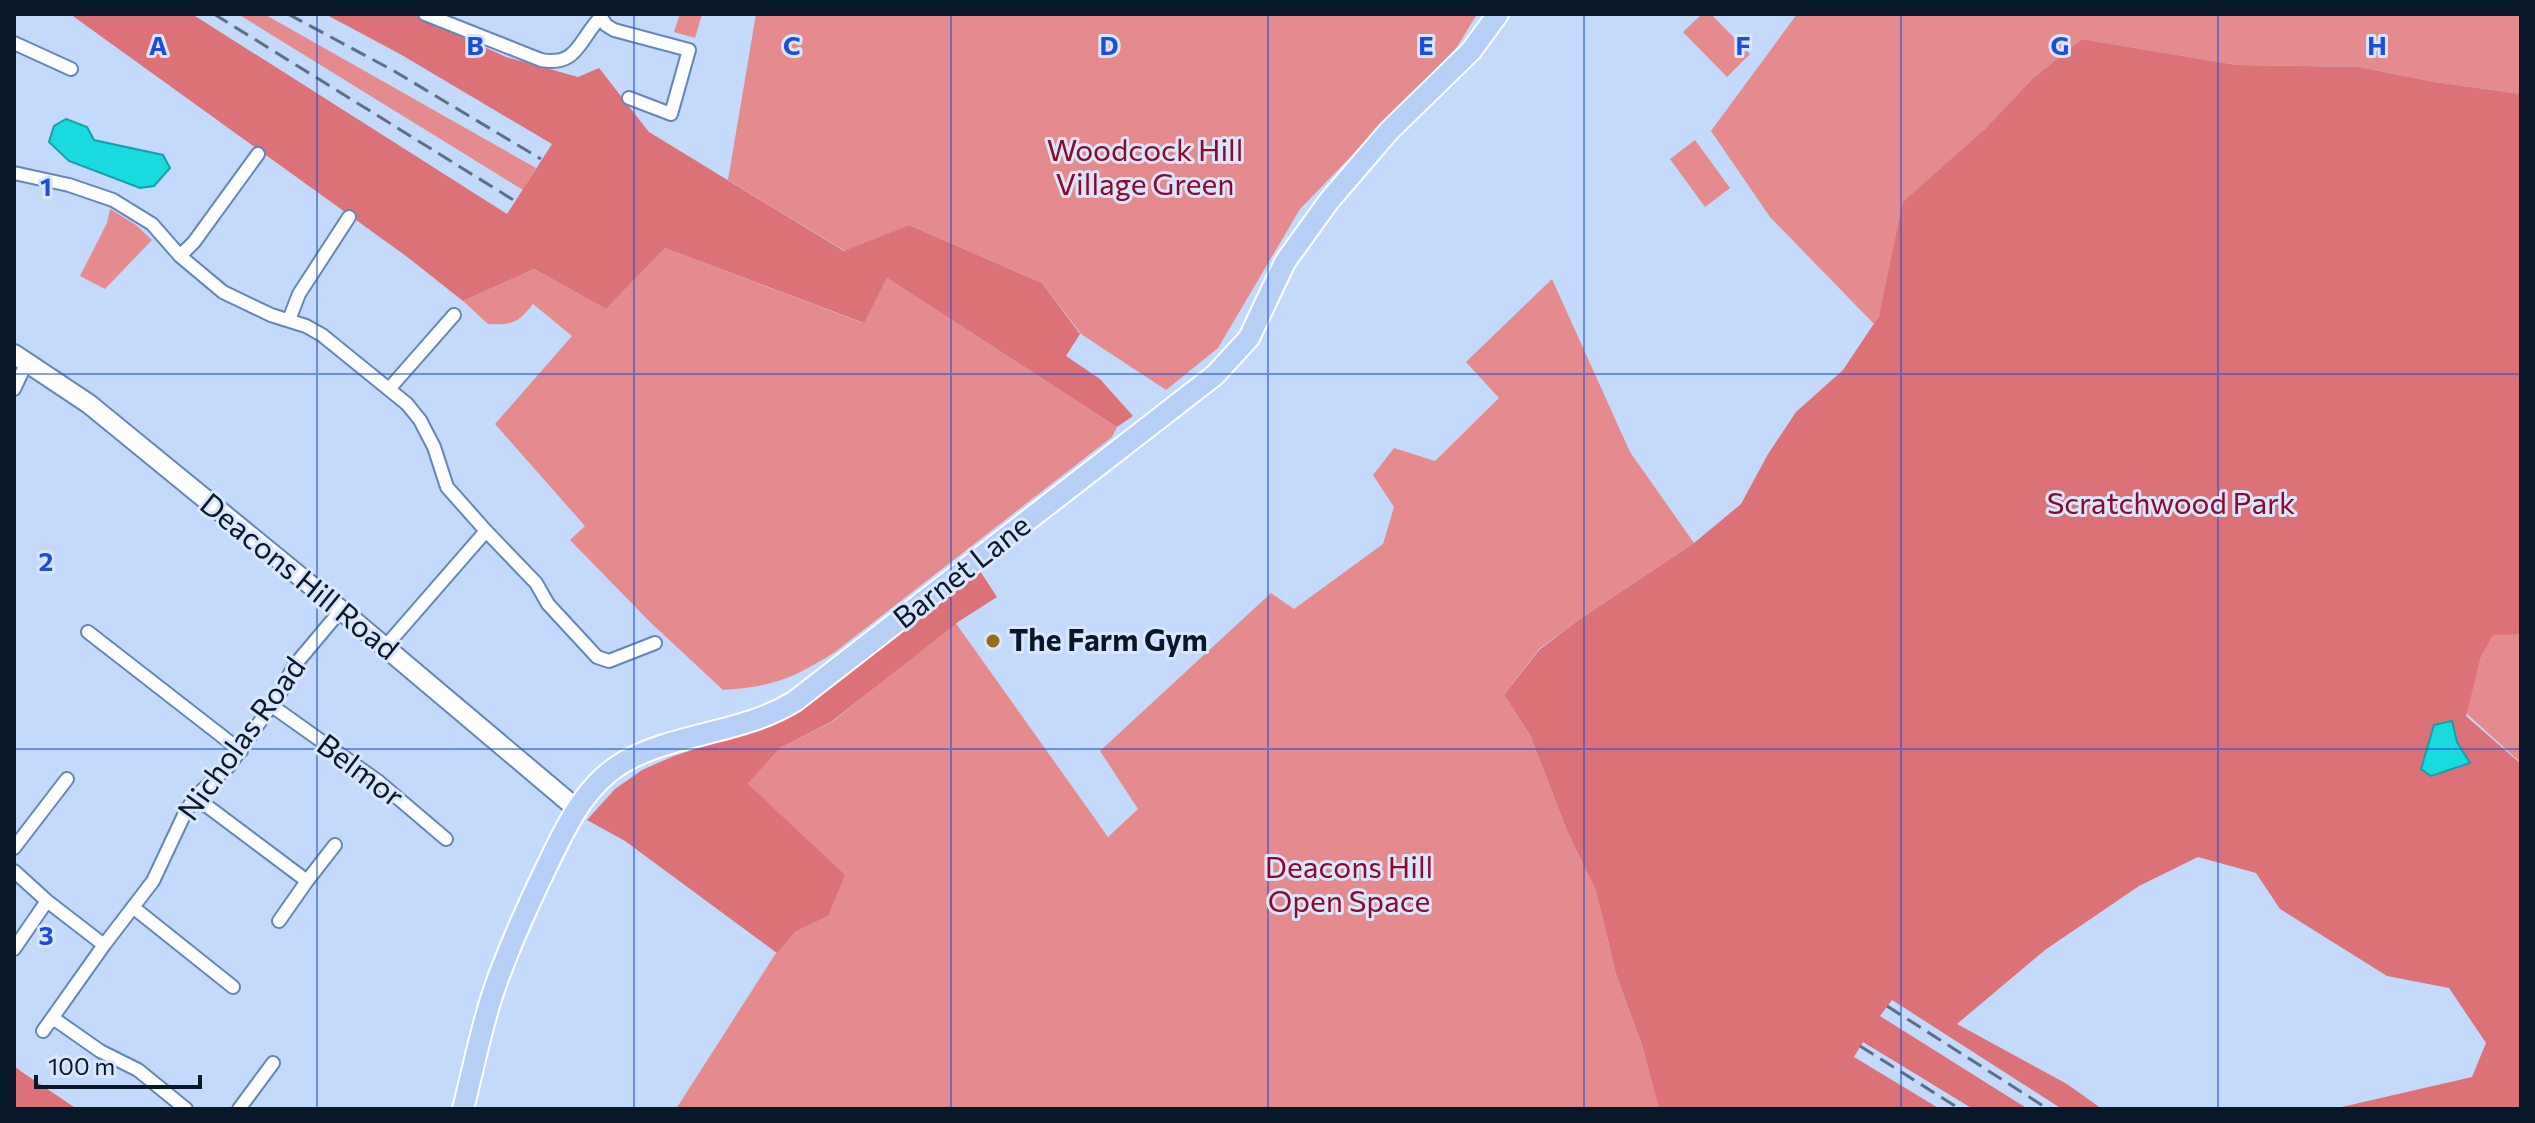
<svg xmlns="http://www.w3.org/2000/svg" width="2535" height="1123" font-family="Commissioner,sans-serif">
<rect width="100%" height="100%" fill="#c3dafc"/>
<path fill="#e58b8e" d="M238 14H264L536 168 523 190Z
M680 14H702L695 38 674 32Z
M756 14H1477L1457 47 1300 209 1218 348 1166 390 1081 334 1042 283 909 225 845 251 728 180Z
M1702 14H1711L1750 54 1727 77 1683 32Z
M1797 14H2521V94L2435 82 2359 67 2237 65 2082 39 2032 79 1984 130 1874 324 1770 217 1711 131Z
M1695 140 1730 188 1705 207 1670 159Z
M110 209 136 225 152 240 105 289 80 276 107 223Z
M665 248 863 323 887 278 1117 427 1112 437 835 652C794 678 773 687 723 690L651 623 570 540 585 526 495 424 572 336 533 304C518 323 513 325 488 324L463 301 534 269 606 309Z
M1552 279 1630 452 1694 543 1577 621 1539 649 1504 695 1530 735 1568 833 1596 891 1616 974 1642 1045 1659 1109H676L776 953 795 932 828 916 748 784 780 748 832 722 955 622 1108 837 1138 809 1100 751 1271 593 1294 609 1383 544 1394 507 1373 475 1394 448 1435 461 1499 398 1466 362Z
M2493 634H2521V763L2466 713 2481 657Z"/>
<path fill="#dd7178" d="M70 14H192L507 214 552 144 400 54 325 14H412L506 57 578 77 599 68 649 132 844 251 909 225 1042 283 1080 334 1066 356 1100 379 1133 416 1117 427 887 278 864 323 665 248 606 309 534 269 463 301 406 256Z
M2082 39 2237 65 2359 67 2435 82 2521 94V634L2493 635 2481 657 2466 716 2521 764V1109H2333L2472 1077 2486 1043 2449 988 2387 976 2280 909 2256 873 2198 857 2139 886 2045 950 1957 1024 2067 1084 2102 1109H2062L1892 1000 1880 1016 2028 1109H1973L1863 1042 1854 1057 1940 1109H1659L1642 1045 1616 974 1596 891 1568 833 1530 735 1504 695 1539 650 1577 621 1694 543 1741 504 1768 454 1796 412 1843 370 1879 316 1903 202 1984 130 2032 79Z
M978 568 997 597 958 622 831 722 780 748 748 784 845 875 828 916 795 932 777 953 625 841 587 820 615 789 642 770 674 756 773 723Z
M14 1066 22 1072 77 1109H14Z"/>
<path fill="#19dadf" stroke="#14a0a9" stroke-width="2" d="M66 119 87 127 94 140 163 155 170 168 154 186 140 188 69 161 49 142 54 126Z
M2452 721 2457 742 2470 763 2431 776 2421 769 2434 725Z"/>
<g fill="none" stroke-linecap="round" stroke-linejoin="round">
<defs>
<path id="street" d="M425 14 541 60C578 67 579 39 601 17
M599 14 606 25 614 30 689 50 671 114 629 98
M14 43 71 69
M14 173 69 185 113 200 152 224 180 256 223 292 271 315 306 326 322 335 407 404 420 420 434 447 447 487 486 531 536 583 548 604 597 657 609 661 655 643
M180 256 194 242 258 154
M289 320 299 294 349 217
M14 389 27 362
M389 389 454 315
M88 632 241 751
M385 647 486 531
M272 706 379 782 446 839
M195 797 307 881 279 921
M14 848 67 779
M14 871 47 901 104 945
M307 881 335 845
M134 908 233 987
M14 949 47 901
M53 1018 100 1051 138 1070 186 1109
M43 1031 104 945 153 881 185 813 195 797 229 766 280 693 294 666 341 610
M239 1109 273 1063"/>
<path id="secondary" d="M14 354 89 404 341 610 577 809"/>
<path id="primary" d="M463 1109C475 1062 484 1013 502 968 515 934 530 901 546 868 565 829 584 785 624 762 677 732 742 734 795 701L1215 375 1249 338 1285 262 1329 201 1389 131 1471 51 1498 14"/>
</defs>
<use href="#street" stroke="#6386b9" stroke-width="16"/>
<use href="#secondary" stroke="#6386b9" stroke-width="22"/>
<use href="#primary" stroke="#fff" stroke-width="24"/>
<use href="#street" stroke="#fff" stroke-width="12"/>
<use href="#secondary" stroke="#fff" stroke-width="18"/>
<use href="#primary" stroke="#b6d0f7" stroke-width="20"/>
<path stroke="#5c6e88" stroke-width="3" stroke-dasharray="16 8" stroke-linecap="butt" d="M214 14 515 201
M288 14 394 71 541 159
M1887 1006 2048 1109
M1860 1046 1960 1109"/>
</g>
<path fill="none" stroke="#1d4ed8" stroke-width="2" stroke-opacity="0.55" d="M317 14V1109M634 14V1109M951 14V1109M1268 14V1109M1584 14V1109M1901 14V1109M2218 14V1109M14 374H2521M14 749H2521"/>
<circle fill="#976c19" stroke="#d8e7fe" stroke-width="3" cx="993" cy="641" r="8"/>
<g text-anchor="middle" stroke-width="6" stroke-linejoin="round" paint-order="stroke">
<g font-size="30" fill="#920729" stroke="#d8e7fe">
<text x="1145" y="161">Woodcock Hill<tspan x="1145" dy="34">Village Green</tspan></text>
<text x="2171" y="514">Scratchwood Park</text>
<text x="1349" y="878">Deacons Hill<tspan x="1349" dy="34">Open Space</tspan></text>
</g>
<g font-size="30" fill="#09172a" stroke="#d8e7fe">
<text transform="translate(962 572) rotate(-38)" y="10">Barnet Lane</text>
<text transform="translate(299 577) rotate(39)" y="10">Deacons Hill Road</text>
<text transform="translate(242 739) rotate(-54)" y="10">Nicholas Road</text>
<text transform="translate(360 771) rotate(37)" y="10">Belmor</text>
</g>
<g font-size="30" font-weight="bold" fill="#09172a" stroke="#d8e7fe" text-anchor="start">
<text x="1009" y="651">The Farm Gym</text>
</g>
</g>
<g font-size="26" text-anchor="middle" font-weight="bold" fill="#1d4ed8" stroke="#d8e7fe" stroke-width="6" stroke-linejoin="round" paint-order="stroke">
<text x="158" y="55">A</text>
<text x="475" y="55">B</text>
<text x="792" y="55">C</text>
<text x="1109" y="55">D</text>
<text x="1426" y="55">E</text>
<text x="1743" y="55">F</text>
<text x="2060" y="55">G</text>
<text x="2377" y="55">H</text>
<text x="46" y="196">1</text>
<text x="46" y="571">2</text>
<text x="46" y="945">3</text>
</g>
<rect width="2535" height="1123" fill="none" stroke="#09172a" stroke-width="32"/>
<path d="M36 1075v12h164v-12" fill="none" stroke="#09172a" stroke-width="4"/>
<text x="48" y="1075" font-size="24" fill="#09172a" stroke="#d8e7fe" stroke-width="6" paint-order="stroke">100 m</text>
</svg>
